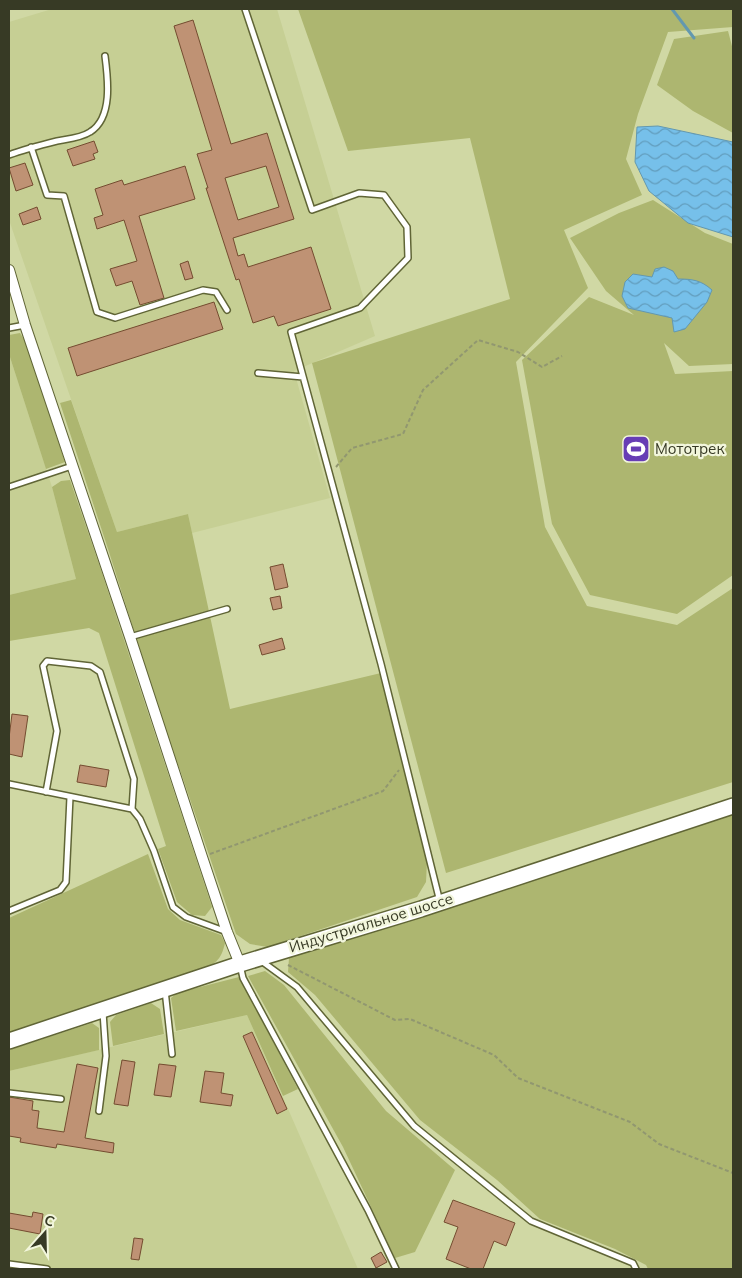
<svg xmlns="http://www.w3.org/2000/svg" width="742" height="1278" font-family="Mulish,sans-serif">
<defs>
<pattern id="water-waves" width="16" height="10" patternUnits="userSpaceOnUse" patternTransform="scale(1.25)"><rect width="16" height="10" fill="#76c0ea"/><path d="M0 5q4-4 8 0t8 0" fill="none" stroke="#629dbd"/></pattern>
</defs>
<rect width="100%" height="100%" fill="#d0d8a4"/>
<path fill="#c6cf94" d="M52 9H277L375 336 294 371 330 498 192 533 188 514 117 532 9 220V22Z
M9 354 52 487 76 579 9 595Z
M247 1015 358 1269H9V1071Z"/>
<path fill="#adb670" d="M298 9H733V27L668 32 638 114 626 159 642 195 564 230 588 288 516 362 545 527 587 606 677 625 733 588V782L446 873 312 363 510 299 470 138 348 151Z
M728 31 733 50V133L693 111 657 85 674 39Z
M653 200 705 233 733 244V364L689 366 664 343 675 374 733 371V575L677 614 590 595 552 524 522 360 589 297 634 315 606 291 570 238 619 213Z
M20 333 25 341 65 462 46 469 9 354V335Z
M71 400 117 532 188 514 230 709 381 673 427 862 426 882 417 897 268 947 250 944 236 934 180 770 172 751 109 552 60 403Z
M70 480 100 567 212 907 205 916 192 915 177 902 158 849 166 846 99 633 89 628 9 641V595L76 579 52 487 61 481Z
M733 813V1269H648L646 1265 615 1249 540 1219 497 1180 420 1120 315 995 288 972 289 958 324 944Z
M148 854 168 909 180 920 221 935 225 943C221 961 215 964 199 971L9 1035V918Z
M265 971 284 985 386 1111 455 1170 415 1252 395 1258 343 1147 248 976Z
M239 977 298 1089 283 1096 247 1015 176 1031 171 998 177 993Z
M151 1003 160 1009 164 1034 113 1046 110 1022 116 1015Z
M92 1023 99 1028V1050L9 1071V1050Z"/>
<path fill="url(#water-waves)" stroke="#6398af" d="M658 126 733 142V237L688 223 649 191 635 162 637 127Z
M664 267 673 271 678 279C692 279 701 280 712 290L707 302 685 329 674 332 672 318 628 308 622 296 625 282 633 274 652 277 655 269Z"/>
<g fill="none" stroke-linecap="round" stroke-linejoin="round">
<path stroke="#6398af" stroke-width="3" d="M672 9 694 38"/>
</g>
<path fill="#bf9274" stroke="#744c30" fill-rule="evenodd" d="M193 20 231 144 267 133 294 219 233 238 238 256 244 254 248 267 311 247 331 309 278 326 274 316 253 323 239 279 236 280 206 188H208L197 154 212 150 174 26ZM266 166 279 207 238 220 225 178Z
M94 141 98 152 93 154 95 159 73 166 67 150Z
M25 163 33 185 16 191 9 168Z
M185 166 195 199 139 216 164 298 140 305 132 281 116 286 110 269 137 261 124 220 97 229 94 218 103 215 95 189 122 180 124 185Z
M37 207 41 219 23 225 19 214Z
M188 261 193 278 185 280 180 264Z
M214 302 223 329 77 376 68 348Z
M283 564 288 587 275 590 270 567Z
M280 596 282 608 273 610 270 598Z
M282 638 285 649 262 655 259 645Z
M12 714 28 716 22 757 9 754V738Z
M80 765 109 770 106 787 77 782Z
M252 1032 287 1109 277 1114 243 1036Z
M122 1060 135 1062 128 1106 114 1104Z
M77 1064 98 1068 85 1138 114 1143 113 1153 57 1144 56 1148 20 1142 21 1138 9 1136V1097L33 1101 32 1110 39 1111 37 1128 64 1132Z
M159 1064 176 1066 171 1097 154 1095Z
M205 1071 224 1073 221 1093 233 1095 231 1106 200 1102Z
M453 1200 515 1223 506 1246 494 1241 483 1269H471L446 1259 458 1227 444 1222Z
M33 1212 43 1214 40 1234 9 1228V1213L32 1217Z
M134 1238 143 1239 139 1260 131 1259Z
M381 1252 387 1262 376 1268 371 1258Z"/>
<g fill="none" stroke-linecap="round" stroke-linejoin="round">
<defs>
<path id="service" d="M245 9 312 210 359 193 384 195 407 227 408 258 360 308 291 332 381 664 440 902
M31 147 47 195 64 196 97 312 115 318 203 290 216 292 227 310
M9 155C25 149 41 145 57 141 67 139 81 138 90 132 113 118 108 79 105 56
M9 328 25 325
M258 373 303 377
M9 487 72 466
M130 637 227 609
M9 784 132 809 140 819 154 851 173 907 186 917 227 932
M46 792 57 731 43 666 47 661 91 666 100 672 134 779 132 809
M9 911 60 890 66 882 70 797
M260 960 297 987 414 1126 531 1221 633 1263 636 1269
M240 965 243 978 368 1210 396 1269
M165 990 172 1054
M9 1093 61 1099
M99 1111 106 1056 103 1012
M9 1264 47 1269"/>
<path id="minor" d="M9 270 25 325 130 637 202 857 227 932 240 964"/>
<path id="secondary" d="M9 1041 240 964 421 909 733 806"/>
</defs>
<use href="#service" stroke="#606536" stroke-width="8"/>
<use href="#minor" stroke="#606536" stroke-width="12"/>
<use href="#secondary" stroke="#606536" stroke-width="18"/>
<path stroke="#919770" stroke-width="2" stroke-dasharray="4 2.5" stroke-linecap="butt" d="M336 467 352 448 403 434 423 390 478 340 518 352 542 367 562 356
M210 854 383 791 399 770
M288 965 395 1020 410 1019 494 1055 518 1078 630 1122 659 1144 733 1173"/>
<use href="#service" stroke="#fff" stroke-width="5"/>
<use href="#minor" stroke="#fff" stroke-width="10"/>
<use href="#secondary" stroke="#fff" stroke-width="15"/>
</g>
<defs>
<symbol id="stadium-square" viewBox="-11 -11 22 22"><rect x="-9" y="-9" width="18" height="18" rx="4" fill="#673db5" stroke="#f2f6dc"/><path d="M0-5a6.5 5 0 1 0 0 10a6.5 5 0 1 0 0-10ZM-3.5-1.8h7v3.6h-7Z" fill="#fff"/></symbol>
</defs>
<g fill-rule="evenodd">
<use href="#stadium-square" x="620" y="433" width="32" height="32"/>
</g>
<g text-anchor="middle" stroke-width="4.5" stroke-linejoin="round" paint-order="stroke">
<g font-size="15" fill="#373a25" stroke="#f2f6dc" text-anchor="start">
<text x="655" y="454">Мототрек</text>
</g>
<g font-size="15" fill="#373a25" stroke="#f2f6dc">
<text transform="translate(371 923) rotate(-17)" y="5">Индустриальное шоссе</text>
</g>
</g>
<rect width="742" height="1278" fill="none" stroke="#373a25" stroke-width="20"/>
<g transform="translate(45 1233) rotate(20)" stroke="#f2f6dc" stroke-width="4" paint-order="stroke">
<path d="M0-4L9 19L0 12L-9 19Z" fill="#373a25"/>
<text y="-8" font-size="14" font-weight="bold" text-anchor="middle" fill="#373a25">С</text>
</g>
</svg>
